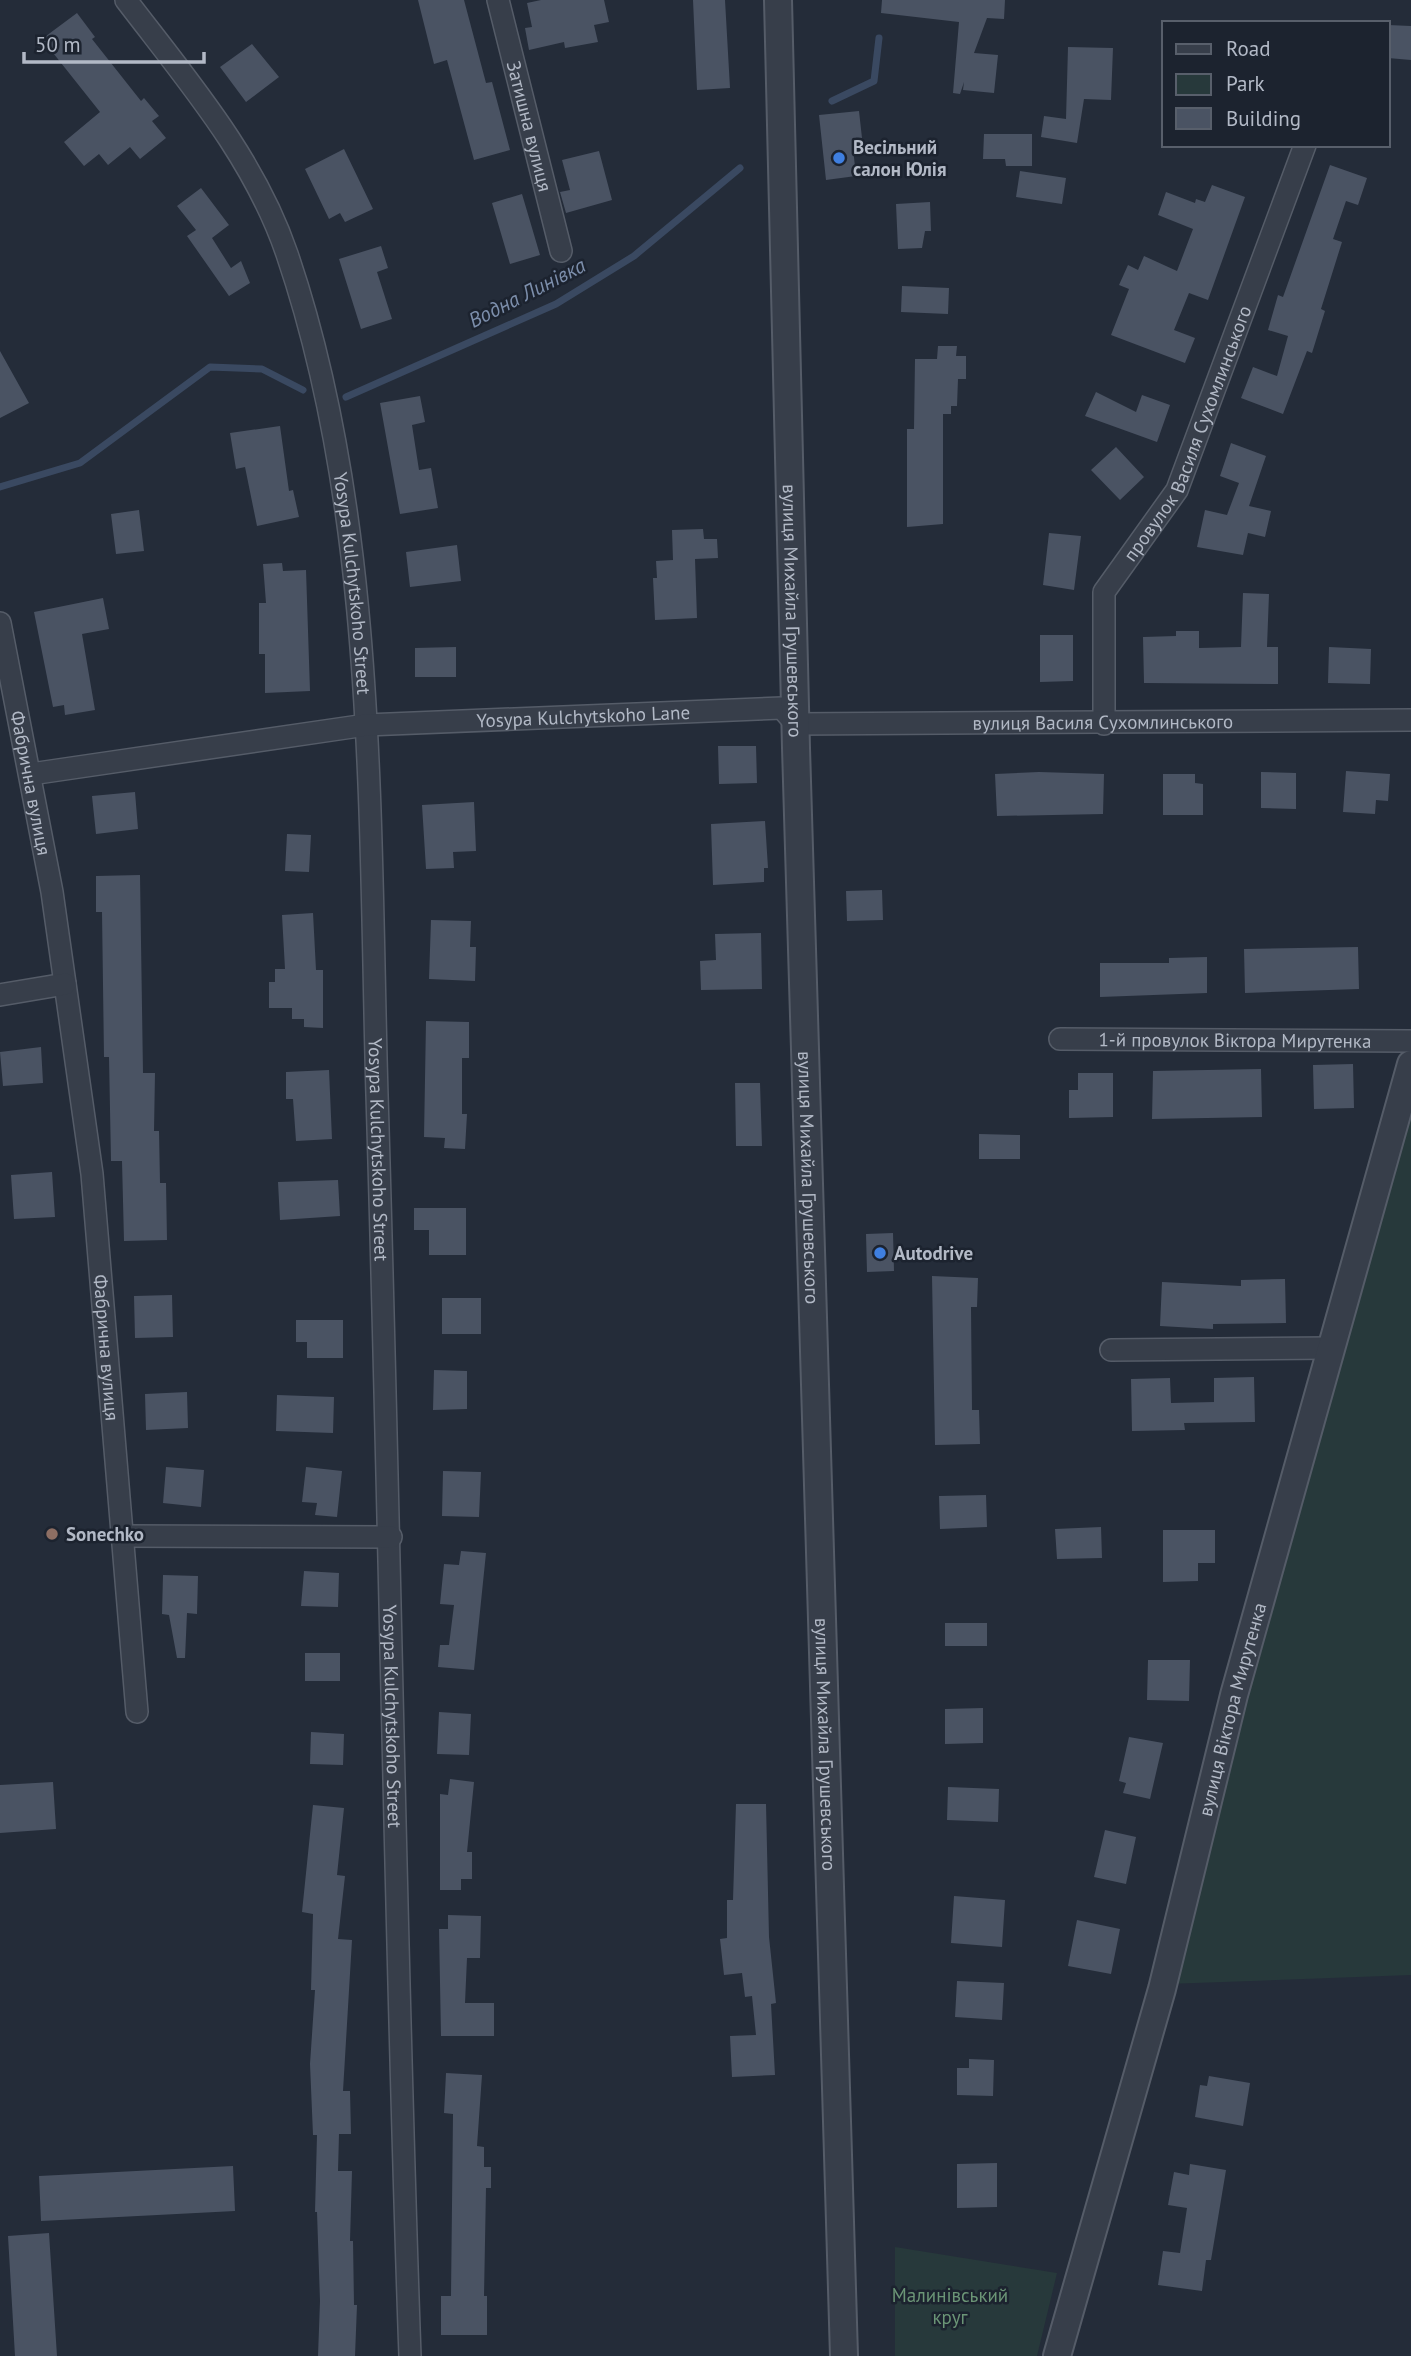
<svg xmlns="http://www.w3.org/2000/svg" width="1411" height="2356" font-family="'PT Sans',sans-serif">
<rect width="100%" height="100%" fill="#242c39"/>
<path fill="#27393b" d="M1411 1079V1975L1167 1984Z
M895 2247 1057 2273 1037 2356H895Z"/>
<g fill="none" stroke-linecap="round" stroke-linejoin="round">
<path stroke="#3a4961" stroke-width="7" d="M832 101 874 81 879 38
M346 397 556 304 634 256 740 168
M0 487 80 463 210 367 262 369 303 390"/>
</g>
<path fill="#4a5363" d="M418 0H464L486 83 492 82 510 150 474 160 447 60 434 64Z
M541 0H604L609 22 594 25 598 42 565 48 564 42 529 50 525 28 532 27 527 3Z
M693 0H725L730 88 697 90Z
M882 0H1005L1004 19 987 18 974 53 998 55 994 93 963 90 964 82 960 94 953 93 959 22 881 13Z
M77 13 95 37 92 39 141 101 144 98 159 116 152 121 166 138 140 159 130 147 108 165 99 154 84 166 64 142 100 112 42 39Z
M1388 25 1411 26V60L1388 58Z
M252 44 279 77 246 102 220 67Z
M1068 47 1113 48 1111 100 1084 99 1077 143 1041 137 1044 116 1066 119Z
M859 111 862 138 852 139 856 176 826 180 819 115Z
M984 134H1032V166H1006L1005 159H983Z
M344 149 373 209 345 222 340 213 329 219 305 169Z
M599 151 612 200 566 213 560 192 570 190 562 160Z
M1330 165 1367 178 1358 205 1346 201 1333 239 1342 242 1321 309 1325 311 1312 353 1307 351 1283 414 1241 398 1253 367 1277 376 1288 336 1268 330 1278 295 1283 297Z
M1020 171 1066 178 1062 204 1016 197Z
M1212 185 1245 197 1208 300 1189 293 1174 330 1195 338 1185 363 1111 335 1129 289 1119 285 1128 265 1138 270 1144 256 1177 271 1193 229 1158 215 1166 192 1195 203 1196 199 1205 202Z
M201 188 229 225 212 238 231 268 241 261 250 283 229 296 187 236 196 230 177 206Z
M522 194 540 255 510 264 492 203Z
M930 202 931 231H925L922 248 898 249 896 204Z
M381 246 388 268 377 272 392 319 361 329 339 259Z
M902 286 949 288 948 314 901 312Z
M938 346H957L956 356H966V379H958L957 406H951V414H943V524L907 527V429H914L915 359H937Z
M0 351 29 403 0 418Z
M1096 392 1136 412 1142 395 1170 405 1157 442 1085 416Z
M420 396 425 422 412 425 419 470 431 468 438 508 400 514 380 403Z
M280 426 289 491 293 490 299 517 257 526 245 467 236 469 230 433Z
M1231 443 1266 456 1249 506 1271 511 1265 537 1248 533 1243 555 1197 547 1205 510 1227 515 1239 483 1220 476Z
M1116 447 1144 477 1120 500 1091 470Z
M139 510 144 551 116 554 111 514Z
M703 529 704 539H717L718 558 695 559 697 618 655 620 653 578H657L656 561 673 560 672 530Z
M1049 533 1081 536 1074 590 1043 585Z
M457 545 461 581 410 587 406 552Z
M282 563 283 571 306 570 310 691 265 693V654H259V603H266L263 564Z
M1243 593 1269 594 1267 647H1278V684L1144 683 1143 637 1176 636V631H1199V648L1241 647Z
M103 598 109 629 82 634 95 710 65 715 64 705 53 707 34 612Z
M1040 635H1073V681L1040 682Z
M456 647V677H415V648Z
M1329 647 1371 649 1370 684 1328 683Z
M718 746H756L757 783 719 784Z
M1346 771 1390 774 1388 801 1376 800 1375 814 1343 812Z
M1039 772 1104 774 1103 814 997 816 995 774Z
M1261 772 1296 773V809L1261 808Z
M1163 774H1195V783L1203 784V815H1163Z
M135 792 138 829 96 834 92 796Z
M474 802 476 851 453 852 454 868 426 869 422 805Z
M765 821 768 868H764V882L713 885 711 824Z
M287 834 311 835 309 872 285 871Z
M140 875 143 1073H155L154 1131H159L160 1183H166L167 1240 124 1241 122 1161H111L109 1057H104L102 912H96V876Z
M882 890 883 920 847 921 846 891Z
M313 913 316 970H323V1028L304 1027V1019H292V1008H269V982H275V969H285L282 915Z
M431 920 471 921 470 947H476L475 981 429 979Z
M761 933 762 989 701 990 700 961 716 960 715 934Z
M1358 947 1359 989 1245 993 1244 949Z
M1207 957V993L1100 997V963H1169V958Z
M426 1021 469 1022V1058H462V1114H467L465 1149 444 1148 445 1138 424 1137Z
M41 1047 43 1083 3 1086 0 1052Z
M1353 1064 1354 1108 1314 1109 1313 1065Z
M1261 1069 1262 1117 1152 1119 1153 1071Z
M329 1070 332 1139 296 1141 293 1099H286V1072Z
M1078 1073H1113V1117L1069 1118V1090H1078Z
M735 1083H760L762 1146H736Z
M979 1134 1020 1135V1159H979Z
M52 1172 55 1217 14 1219 11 1175Z
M338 1180 340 1216 280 1220 278 1182Z
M414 1208H466V1255H429V1230H414Z
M893 1233 894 1271 867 1272 866 1234Z
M932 1276 978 1278 977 1307H971L972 1410H979L980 1444 935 1445Z
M1285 1279 1286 1323 1213 1324V1329L1160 1326 1162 1282 1241 1286V1280Z
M172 1295 173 1337 135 1338 134 1296Z
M442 1298H481V1334H442Z
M296 1320H343V1358H307V1342H296Z
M434 1370 467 1371V1409L433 1410Z
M1254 1377 1255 1422 1184 1423 1185 1430 1132 1431 1131 1379 1170 1378 1171 1403 1214 1402V1378Z
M187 1392 188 1428 146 1430 145 1394Z
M277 1395 334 1397 333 1433 276 1431Z
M166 1467 204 1470 201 1507 163 1503Z
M306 1467 342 1471 337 1517 315 1515 317 1503 302 1502Z
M443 1471 481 1472 479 1517 442 1516Z
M986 1495 987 1527 940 1529 939 1496Z
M1101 1527 1102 1558 1057 1559 1055 1529Z
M1163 1530H1215V1563H1198V1581L1163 1582Z
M461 1551 486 1553 474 1670 438 1667 440 1645H449L454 1605 440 1604 444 1564 459 1565Z
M304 1571 339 1573 338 1607 301 1606Z
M163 1575 198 1576 197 1614 187 1613 185 1658H177L169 1615 162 1614Z
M945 1623H987V1646H945Z
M305 1653H340V1681H305Z
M1148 1660H1190L1189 1701 1147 1700Z
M983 1708V1743L945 1744V1709Z
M439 1712 471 1714 469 1755 437 1754Z
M311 1732 344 1734 343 1765 310 1764Z
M1129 1737 1163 1743 1150 1799 1123 1793 1126 1783 1119 1781Z
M450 1779 474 1782 467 1852H472V1879H461V1890H440V1794L448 1795Z
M53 1782 56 1829 0 1833V1785Z
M948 1787 999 1789 998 1822 947 1820Z
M736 1804H766L769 1937 776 2003 771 2004 775 2075 732 2077 730 2036 756 2035 752 1996 745 1997 742 1973 724 1975 720 1939 727 1938V1900H733Z
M313 1805 344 1808 337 1875 345 1876 338 1939 352 1940 343 2091H350L351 2134H339L338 2171H352L350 2241H353L354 2305H357L355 2356H318L320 2301 317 2212H315L317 2135H313L310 2064 315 1990H311L313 1914 302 1912Z
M1105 1830 1136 1837 1126 1884 1094 1877Z
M954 1896 1005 1900 1002 1947 951 1943Z
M448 1915 481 1916 480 1958H467L465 2003H494V2036H441L439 1929H448Z
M1077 1920 1120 1929 1111 1974 1068 1966Z
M957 1981 1004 1983 1002 2020 955 2017Z
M969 2059 994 2060 993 2096 957 2095V2068H969Z
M446 2073 482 2075 477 2146 484 2147V2167H491V2188H486L484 2296H487V2335H441V2296H451L453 2114 444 2113Z
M1209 2076 1250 2083 1243 2126 1195 2117 1200 2085 1207 2086Z
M997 2163V2207L957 2208V2164Z
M1190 2164 1226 2170 1211 2260H1206L1202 2291 1158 2285 1163 2251 1180 2253 1187 2208 1168 2205 1174 2172 1189 2175Z
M233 2166 235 2211 41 2221 39 2176Z
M49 2233 57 2356H15L8 2236Z"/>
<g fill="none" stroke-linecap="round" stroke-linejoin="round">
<defs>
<g id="minor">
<path id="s1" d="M126 0C187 80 254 157 287 254 377 518 369 820 377 1095 390 1516 395 1936 410 2356"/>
<path id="s2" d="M498 0 561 251"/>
<path id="s3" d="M0 623 52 892 92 1174 137 1712"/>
<path id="s4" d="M1104 724V592L1177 490 1305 145"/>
<path id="s5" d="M31 774 366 725 782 708 796 724 1411 720"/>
<path d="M0 995 65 984"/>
<path id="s6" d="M1060 1039 1411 1041"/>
<path d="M1111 1350 1331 1348"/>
<path d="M123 1536 391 1537"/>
</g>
<g id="tertiary">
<path id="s7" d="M778 0 796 748 844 2356"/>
<path id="s8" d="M1057 2356 1162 1989 1234 1695 1411 1064"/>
</g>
</defs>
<use href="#minor" stroke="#555c68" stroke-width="24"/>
<use href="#tertiary" stroke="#555c68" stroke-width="30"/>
<use href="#minor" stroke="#373e4a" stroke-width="21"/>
<use href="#tertiary" stroke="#373e4a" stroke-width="26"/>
</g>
<g fill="#3f7fe0" stroke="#1c232f" stroke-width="2.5">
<circle cx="839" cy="158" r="7"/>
<circle cx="880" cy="1253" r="7"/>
</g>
<circle fill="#8d6e63" stroke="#1c232f" stroke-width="2.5" cx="52" cy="1534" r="7"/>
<g text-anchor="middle" stroke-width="5" stroke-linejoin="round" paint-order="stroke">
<g font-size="19" fill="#b2b9c6" stroke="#1c232f">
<text dy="7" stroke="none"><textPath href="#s2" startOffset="130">Затишна вулиця</textPath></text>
<text dy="7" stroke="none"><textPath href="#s4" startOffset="313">провулок Василя Сухомлинського</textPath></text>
<text dy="7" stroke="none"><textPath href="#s1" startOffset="639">Yosypa Kulchytskoho Street</textPath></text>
<text dy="7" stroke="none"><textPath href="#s7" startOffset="611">вулиця Михайла Грушевського</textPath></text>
<text dy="7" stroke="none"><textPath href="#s5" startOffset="556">Yosypa Kulchytskoho Lane</textPath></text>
<text dy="7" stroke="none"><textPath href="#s5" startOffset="1083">вулиця Василя Сухомлинського</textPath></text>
<text dy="7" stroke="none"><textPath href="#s3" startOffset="163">Фабрична вулиця</textPath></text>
<text dy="7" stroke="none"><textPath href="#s6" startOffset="175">1-й провулок Віктора Мирутенка</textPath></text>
<text dy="7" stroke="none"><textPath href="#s1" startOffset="1206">Yosypa Kulchytskoho Street</textPath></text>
<text dy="7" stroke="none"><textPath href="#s7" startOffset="1178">вулиця Михайла Грушевського</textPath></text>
<text dy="7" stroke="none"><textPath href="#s3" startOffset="733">Фабрична вулиця</textPath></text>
<text dy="7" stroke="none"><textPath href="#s8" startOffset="670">вулиця Віктора Мирутенка</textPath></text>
<text dy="7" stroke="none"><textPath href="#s1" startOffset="1773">Yosypa Kulchytskoho Street</textPath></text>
<text dy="7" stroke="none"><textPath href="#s7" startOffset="1745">вулиця Михайла Грушевського</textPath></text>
</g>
<g font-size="19" font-weight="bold" fill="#b2b9c6" stroke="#1c232f" text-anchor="start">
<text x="853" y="154">Весільний<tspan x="853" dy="22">салон Юлія</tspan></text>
<text x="894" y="1260">Autodrive</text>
<text x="66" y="1541">Sonechko</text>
</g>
<g font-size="19" fill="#6b9576" stroke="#1c232f">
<text x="950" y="2302">Малинівський<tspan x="950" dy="22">круг</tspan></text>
</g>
<g font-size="21" font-style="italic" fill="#7c8eab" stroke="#1c232f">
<text transform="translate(527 293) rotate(-27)" y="7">Водна Линівка</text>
</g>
</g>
<rect x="1162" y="21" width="228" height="126" fill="#1c232f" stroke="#585f6b" stroke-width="2"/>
<rect x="1176" y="44" width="35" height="10" fill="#373e4a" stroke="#585f6b" stroke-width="2"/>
<text x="1226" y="56" font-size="21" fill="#b2b9c6">Road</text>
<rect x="1176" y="74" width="35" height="21" fill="#27393b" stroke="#585f6b" stroke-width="2"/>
<text x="1226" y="91" font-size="21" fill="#b2b9c6">Park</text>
<rect x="1176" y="108" width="35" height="21" fill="#4a5363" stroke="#585f6b" stroke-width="2"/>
<text x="1226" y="126" font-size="21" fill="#b2b9c6">Building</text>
<path d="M24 52v10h180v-10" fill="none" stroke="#b2b9c6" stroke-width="3.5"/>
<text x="35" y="52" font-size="21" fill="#b2b9c6" stroke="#1c232f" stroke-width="5" paint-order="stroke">50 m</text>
</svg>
